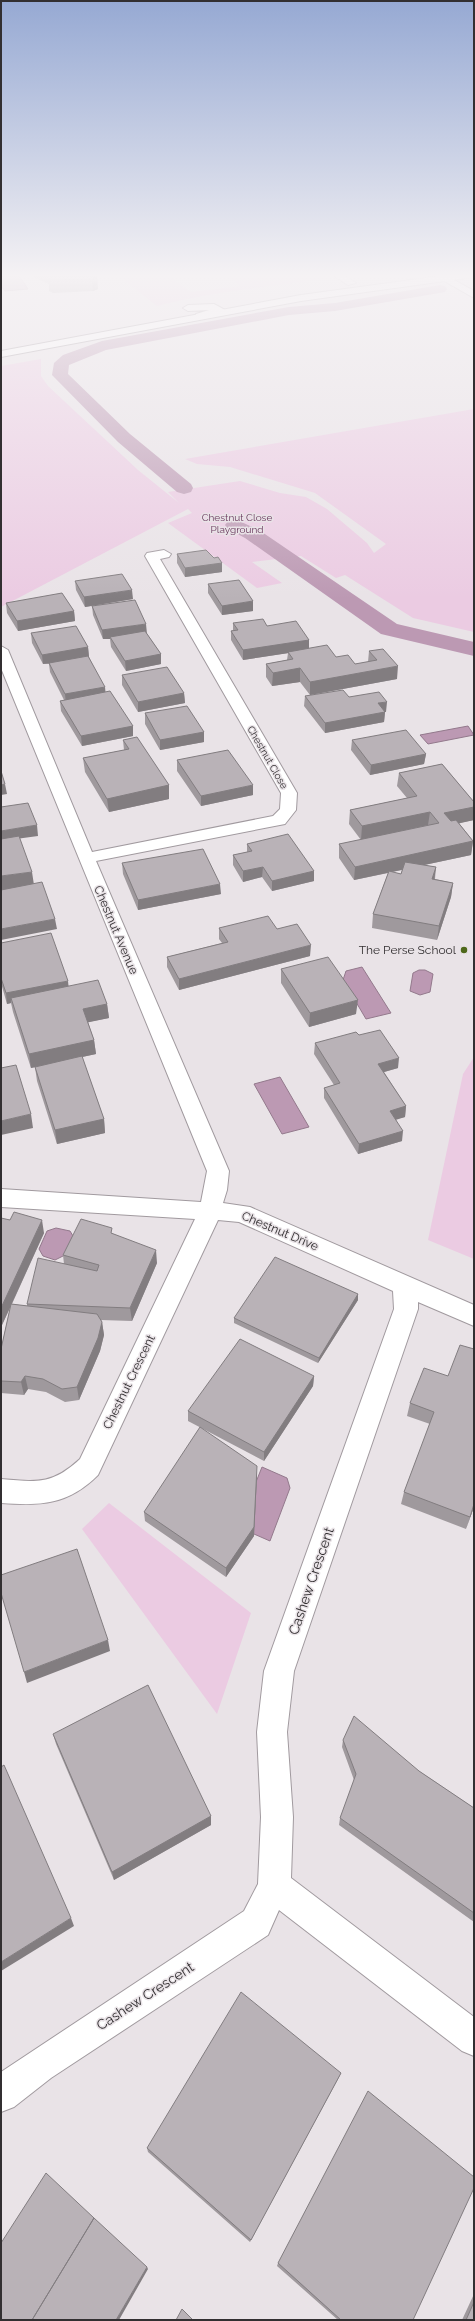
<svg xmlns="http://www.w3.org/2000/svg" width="475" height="2321" font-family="Raleway,sans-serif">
<rect width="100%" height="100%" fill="#e9e3e7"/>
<path fill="#ebcbe2" d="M116 274H166L191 292 241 286 224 274H325L333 278C274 286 215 291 157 306Z
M41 359V376L48 386 138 470 179 503 168 492 240 481 280 493 306 497 327 509 367 543 374 553 386 544 315 493 230 467 197 464 185 459 474 409V632L413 618 345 575 336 578 301 556 252 562 282 583 257 588 168 523 192 513 188 509 1 607V366Z
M474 1057V1259L428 1240 463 1074Z
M109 1503 251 1613 217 1714 82 1529Z"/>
<path fill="#bc99b3" stroke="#93798c" d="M1 274H18L28 289 5 291 1 286Z
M468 726 474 735 428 744 420 735Z
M362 967 391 1013 366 1019 343 980 346 971Z
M419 970H425L433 974 430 992 420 995 410 991 413 973Z
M280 1077 309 1127 282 1134 254 1084Z
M56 1228 70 1231 73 1236 65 1255 55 1260 43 1256 39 1249 47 1231Z
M262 1467 287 1478 290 1488 270 1541 238 1527Z"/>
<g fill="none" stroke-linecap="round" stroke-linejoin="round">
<path fill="#bc99b3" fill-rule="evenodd" d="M440 285 445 286 447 289 445 292 335 311 289 315 106 350 69 365 68 374 130 434 191 484 193 488 191 492 184 494 177 492 118 442 52 375 54 363 63 355 102 341 289 307 335 303Z
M235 519 259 530 397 624 474 642V656L381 634 245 538 228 529 225 525 228 521Z"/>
<defs>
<path id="minor" d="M331 274H342L356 283 348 285Z
M432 274H443L474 291V298Z
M214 304 225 310 199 319 196 318V314L209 310 188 311 183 308 188 305Z
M164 550 171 554 169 557 160 559 297 793 296 810 285 824 96 861 229 1171 227 1190 223 1203 250 1207 474 1305V1326L418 1302V1309L294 1671 287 1732 293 1817 291 1878 474 2017V2056L462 2051 279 1910 268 1935 51 2078 14 2107 1 2112V2072L244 1911 258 1884 261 1817 257 1732 264 1671 394 1309 393 1291 239 1222 218 1220 98 1475C68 1505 41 1506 1 1503V1479C37 1482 52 1485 80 1459L195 1219 1 1207V1189L201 1202 207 1171 1 668V646L8 650 92 852 273 816 280 809 281 793 145 556 147 553Z"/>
<path id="secondary" d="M455 274H474V277L301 301 1 357V351L301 295Z"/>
</defs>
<use href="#minor" stroke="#a19a9f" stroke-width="2"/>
<use href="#secondary" stroke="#a19a9f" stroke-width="2"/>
<use href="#minor" fill="#fff" fill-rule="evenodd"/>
<use href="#secondary" fill="#fff" fill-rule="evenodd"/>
</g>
<path fill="#9f999d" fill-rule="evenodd" d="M34 274H93L97 276 98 289 93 291 53 293 49 291V284L35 278Z
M177 554 214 558 222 563V572L185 577 177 563Z
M75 581 133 599 85 607 76 590Z
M208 584 253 611 222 615 208 593Z
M6 603 74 611 75 621 18 631 7 613Z
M92 606 147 634 161 654V664L126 671 111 647 110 639H103L93 615Z
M233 623 267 626 309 640V649L355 664 368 662 369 651 397 679 310 695 300 682 272 686 266 677V664L287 660 288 653 243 660 231 640V631L233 630Z
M31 633 88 647 89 657 105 692 133 726V736L82 746 61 711 60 701 64 700 50 672 49 664H43L32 643Z
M122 675 184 693 185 703 138 712 122 685Z
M305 696 386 712H385L384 722 325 733 304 706Z
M145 713 204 732V742L160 750 145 724Z
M123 740 169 785V799L109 812 85 772 83 758 124 750Z
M352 740 426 754 424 764 370 775 351 750Z
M177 760 253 795 201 806 177 771Z
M442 764 474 802V820L459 823 473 841 471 855 424 865 436 867 435 879 453 883 451 897 437 940 372 928 373 914 388 873 354 880 339 858V844L356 841 428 826 361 840 349 824 350 810 407 798 397 786 399 773ZM402 870 401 874 392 872Z
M247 844 314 871V881L272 891 262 877 243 882 233 865V855L247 852Z
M122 863 221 894 138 910 123 874Z
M219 928 277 929 310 956 179 990 167 967V957L222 943 219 939Z
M1 943 69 986 107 1004 109 1018 88 1022 94 1040 96 1054 82 1057 104 1119 105 1133 57 1144 37 1081 35 1067 31 1068 13 1012 11 1003 7 1004 1 983Z
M281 969 356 1014 309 1027 281 983Z
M359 1035 398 1068 384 1072 406 1106 405 1117 396 1119 402 1141 358 1154 324 1098V1088L334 1085 314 1054 315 1043Z
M1 1218 44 1233 12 1304 27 1306V1304L64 1264 63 1255 112 1233 157 1263 132 1321 101 1320 102 1322 104 1335 100 1351 79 1400 65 1402 46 1392 28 1389 24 1395 1 1393V1349L10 1308 2 1325H1Z
M358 1294V1300L318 1363 234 1323V1318Z
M474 1349V1507L466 1529 401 1504 404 1492 430 1424 407 1416 410 1403 448 1376Z
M314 1376 313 1386 264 1461 188 1421V1411Z
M257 1475 254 1536 226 1577 145 1521 144 1512Z
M53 1734 211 1816V1825L114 1880 56 1744Z
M343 1740 419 1771 474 1808V1922L339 1825 340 1818 354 1780 342 1747Z
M341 2073 339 2077 250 2242 148 2152 147 2148Z
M278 2263 413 2320H338L277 2266Z
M474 2294V2320H462Z"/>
<path fill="#827d80" d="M97 276 98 289 93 291 92 279Z
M222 563V572L185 577V568Z
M132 590 133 599 85 607 84 597Z
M253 601V611L222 615V606Z
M74 611 75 621 18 631 17 621Z
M146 624 147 634 110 637V639H103L102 630Z
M309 640V650L243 660V650Z
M88 647 89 657 43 664 42 655Z
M161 654V664L126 671 125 661Z
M398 666 397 679 310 695V682Z
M300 668V682L272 686 273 673Z
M105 687 106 697 66 704 65 694Z
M184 693 185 703 138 712V702Z
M387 702 386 712 377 713 378 703Z
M385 712 384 722 325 733V723Z
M133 726V736L82 746 81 736Z
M204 732V742L160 750V740Z
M426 754 424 764 370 775 371 765Z
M5 784 7 794 1 795V785Z
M169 785V799L109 812 107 799Z
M253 785V795L201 806V796Z
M474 807V820L443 827 444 813Z
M430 812 428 825 361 840 362 826Z
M37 825 38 836 1 841V831Z
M473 841 471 855 354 880 355 867Z
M263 867 262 877 243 882V871Z
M436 867 434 881 432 879Z
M314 871V881L272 891V881Z
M32 872 34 885 1 891V876Z
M453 883 451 897 437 940 439 926Z
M220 884 221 894 138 910V900Z
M55 919 57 929 1 940V929Z
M311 945 310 956 179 990V979Z
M68 981 69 991 11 998V1003L7 1004 6 993Z
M358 1000 356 1014 309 1027 310 1013Z
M107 1004 109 1018 85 1023 83 1009Z
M94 1040 96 1054 31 1068 29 1054Z
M399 1058 398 1068 377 1074 378 1064Z
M406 1106 405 1117 389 1122 390 1111Z
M31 1114 33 1128 1 1135V1121Z
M104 1119 105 1133 57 1144 55 1130Z
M403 1131 402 1141 358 1154 359 1144Z
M42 1220 44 1233 2 1325 1 1320V1308Z
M156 1250 157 1263 132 1321 130 1308Z
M358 1294V1300L318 1363 319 1358Z
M102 1322 104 1335 100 1351 79 1400 77 1387Z
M25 1376 28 1389 24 1395 21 1382Z
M314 1376 313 1386 264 1461V1452Z
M257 1475 254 1536 226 1577V1568Z
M474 1504V1507L466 1529 470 1517Z
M108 1640 110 1651 27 1683 24 1672Z
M211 1816V1825L114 1880 112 1872Z
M71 1918 74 1926 1 1971V1962Z
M341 2073 339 2077 250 2242 251 2240Z
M147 2267 148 2269 119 2320H116Z"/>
<path fill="#b9b2b7" stroke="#827d80" d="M50 274H93L97 276 92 279 52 280 48 278Z
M206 550 214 558 218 557 222 563 185 568 177 554Z
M122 574 132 590 84 597 75 581Z
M239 580 253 601 222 606 208 584Z
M62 593 74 611 17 621 6 603Z
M135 600 146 624 102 630 92 606Z
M263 619 267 626 296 621 309 640 243 650 231 631 238 630 233 623Z
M76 626 88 647 42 655 31 633Z
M145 631 161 654 125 661 110 637Z
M327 645 336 657 348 655 355 664 377 660 369 651 383 649 398 666 310 682 300 668 273 673 266 664 293 659 288 652Z
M88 656 105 687 65 694 49 663Z
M167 667 184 693 138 702 122 675Z
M343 690 349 697 379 692 387 702 378 703 385 712 325 723 305 696Z
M110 691 133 726 81 736 60 701Z
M187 706 204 732 160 740 145 713Z
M406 730 426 754 371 765 352 740Z
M137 737 169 785 107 799 83 758 129 749 123 740Z
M228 750 253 785 201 796 177 760Z
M442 764 474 802V807L444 813 451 821 456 820 473 841 355 867 339 844 439 823 430 812 362 826 350 810 417 796 399 773Z
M1 771 5 784 1 785Z
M28 803 37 825 1 831V807Z
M288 834 314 871 272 881 263 867 243 871 233 855 252 851 247 844Z
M19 836 32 872 1 876V839Z
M203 849 220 884 138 900 122 863Z
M405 862 436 867 432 879 453 883 439 926 373 914 389 871 401 874Z
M42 882 55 919 1 929V890Z
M268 916 277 929 297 924 311 945 179 979 167 957 228 942 219 928Z
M51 933 68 981 6 993 1 978V943Z
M328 957 358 1000 310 1013 281 969Z
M98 980 107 1004 83 1009 94 1040 29 1054 11 998Z
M380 1030 399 1058 378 1064 406 1106 390 1111 403 1131 359 1144 324 1088 340 1083 315 1043 356 1032 359 1035Z
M82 1056 104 1119 55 1130 35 1067Z
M16 1065 31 1114 1 1121V1068Z
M14 1212 42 1220 1 1308V1218L10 1220Z
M81 1219 112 1228 111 1233 156 1250 130 1308 27 1304 38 1258 97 1271 99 1265 63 1255Z
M275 1257 358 1294 319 1358 234 1318Z
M11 1304 97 1314 102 1322 98 1338 77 1387 62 1389 43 1379 25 1376 21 1382 1 1381V1349Z
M240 1339 314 1376 264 1452 188 1411Z
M460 1345 474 1349V1504L470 1517 404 1492 434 1412 410 1403 424 1368 448 1376Z
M200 1427 257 1466 254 1527 226 1568 144 1512Z
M77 1549 108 1640 24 1672 1 1593V1575Z
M148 1685 211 1816 112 1872 53 1734Z
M354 1716 419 1771 474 1808V1913L340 1818 356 1774 343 1740Z
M4 1765 71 1918 1 1962V1767Z
M241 1992 341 2073 251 2240 147 2148Z
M368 2091 474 2177V2188L413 2320H341L278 2263Z
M46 2173 94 2218 32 2320H1V2243Z
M94 2218 147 2267 116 2320H32Z
M474 2302V2320H466Z
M182 2309 193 2320H176Z"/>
<linearGradient id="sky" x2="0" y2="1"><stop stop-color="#96a9d3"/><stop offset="0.46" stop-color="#f5f2f4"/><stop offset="1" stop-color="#f5f2f4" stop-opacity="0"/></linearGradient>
<rect width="475" height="599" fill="url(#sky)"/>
<circle fill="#4e681a" stroke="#e9e3e7" stroke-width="1.5" cx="464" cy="950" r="4"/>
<g text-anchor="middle" stroke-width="3" stroke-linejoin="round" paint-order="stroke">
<g font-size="10" fill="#69395d" stroke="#e9e3e7">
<text x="237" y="521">Chestnut Close<tspan x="237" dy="12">Playground</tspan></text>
</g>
<g font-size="10" fill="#322f31" stroke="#e9e3e7">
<text transform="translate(268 757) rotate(60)" y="4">Chestnut Close</text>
</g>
<g font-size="12" fill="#322f31" stroke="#e9e3e7">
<text transform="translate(116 930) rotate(67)" y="4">Chestnut Avenue</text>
<text transform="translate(280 1231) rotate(23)" y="4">Chestnut Drive</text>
<text transform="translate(129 1382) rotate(-64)" y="4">Chestnut Crescent</text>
</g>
<g font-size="12" fill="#322f31" stroke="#e9e3e7" text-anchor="end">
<text x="456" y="954">The Perse School</text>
</g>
<g font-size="14" fill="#322f31" stroke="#e9e3e7">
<text transform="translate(311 1581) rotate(-71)" y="5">Cashew Crescent</text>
<text transform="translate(145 1996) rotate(-33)" y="5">Cashew Crescent</text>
</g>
</g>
<rect width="475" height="2321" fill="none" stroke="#322f31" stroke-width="4"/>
</svg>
